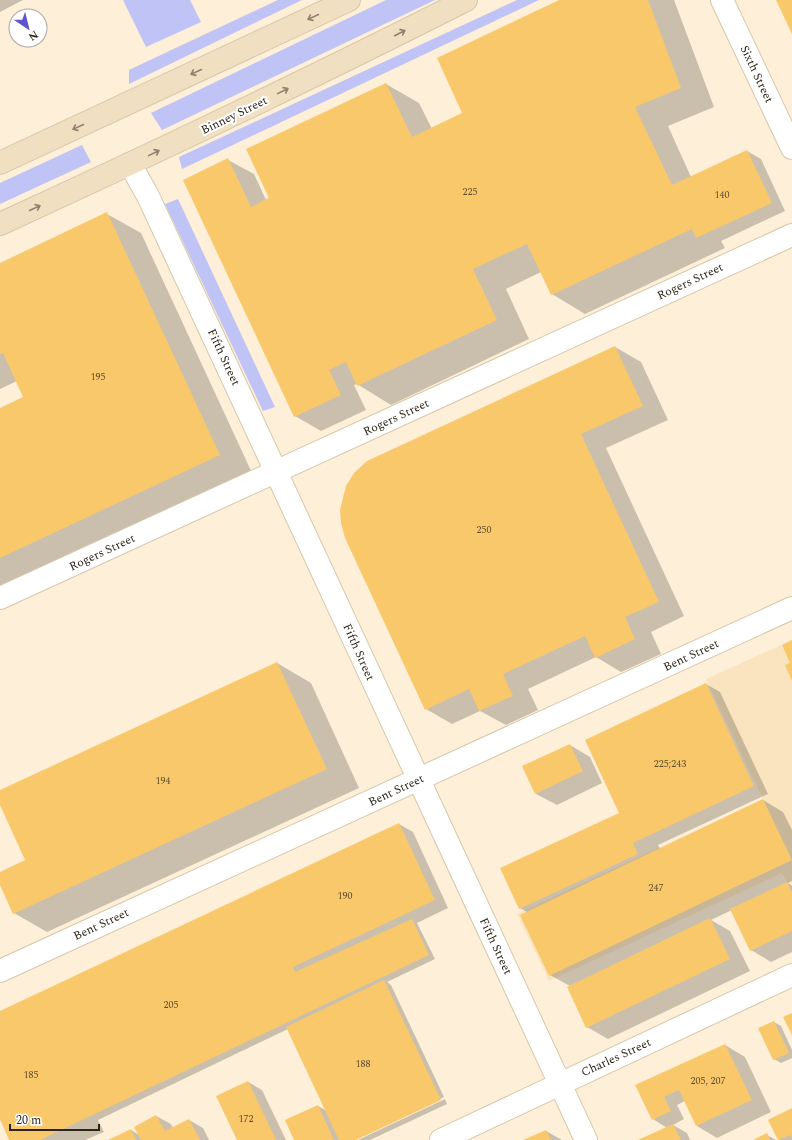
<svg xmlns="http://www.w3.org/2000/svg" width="792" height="1140" font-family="Spectral,serif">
<rect width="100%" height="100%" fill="#fdefd8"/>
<path fill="#f9e4bf" d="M792 640V890L782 873 549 981 517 914 763 799 706 679Z"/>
<path fill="#bfc3f5" d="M123 0H190L201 22 146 47Z
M278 0H302L129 84V70Z
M386 0H435L162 130 151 113Z
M517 0H539L182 169 179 157Z
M82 145 91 162 0 204V183Z
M178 199 275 407 263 411 165 204Z"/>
<path fill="#0003" d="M0 0H23L0 12Z
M561 0H674L714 107 668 126 691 177 747 151 761 159 785 211 721 241 725 248 585 314 552 294 541 272 506 289 529 339 391 405 357 384 354 385 366 410 321 431 295 416 228 160 254 174 266 200 386 84 419 103 432 129 464 113Z
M107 214 141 233 253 475 0 592V409L24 398 17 381 0 389V264Z
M615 347 641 362 668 420 606 448 684 616 651 632 661 654 621 672 596 657 528 689 538 710 506 725 480 711 452 724 426 709 341 516 344 495 352 477Z
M277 663 311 683 359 788 47 932 14 913 0 882V873L27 861 0 803V791Z
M706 684 720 692 768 794 658 845 660 849 763 800 783 812 792 830V881L788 883 792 886V952L771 962 751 950 732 910 711 920 730 931 750 971 608 1039 587 1027 570 986 550 975 527 912 520 908 620 814Z
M570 745 590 757 602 783 557 805 536 794 523 767Z
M399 824 413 832 448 908 417 923 435 959 387 982 391 985 444 1097 353 1140H295L318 1106 327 1111 288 1029 98 1120 104 1132 85 1140H11L1 1120 0 1121V1012Z
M774 1022 781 1026 792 1050V1058L781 1063 774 1059Z
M725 1045 745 1057 771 1112 717 1138 697 1126 685 1101 677 1105 684 1119 673 1125 687 1133 690 1140H641L667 1128 653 1119 637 1086Z
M248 1082 262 1090 286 1140H238Z
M445 1099 447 1104 370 1140H358Z
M792 1109V1140H779L769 1120Z
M156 1116 171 1124 173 1128 189 1120 203 1128 209 1140H111L131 1130 139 1135Z
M546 1131 562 1140H526Z
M767 1135 776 1140H755Z"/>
<path fill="#f9c86b" d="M559 0H648L681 88 635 107 672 185 747 150 772 203 696 238 692 229 551 295 527 244 473 269 497 320 357 386 346 362 329 370 341 395 294 417 183 180 228 158 251 207 269 198 246 149 386 83 412 137 462 113 437 58Z
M776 0H792V34Z
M107 212 220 455 0 558V408L23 397 3 353 0 354V263Z
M615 346 643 406 581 434 659 602 625 617 635 639 595 658 585 636 503 674 513 696 479 711 469 689 425 710 345 538 341 523 340 510 346 486 354 473 367 461Z
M792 640V681L785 665 790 663 782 645Z
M277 662 327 769 13 914 0 885V872L25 860 0 805V790Z
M706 683 754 786 633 843 638 854 519 909 500 868 619 813 585 740Z
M570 744 583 771 535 794 522 766Z
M763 799 792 860 549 976 520 915Z
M399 823 435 900 293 967 295 972 412 919 429 955 40 1140H9L0 1119V1011Z
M787 882 792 892V931L750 951 730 909Z
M710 918 730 959 586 1028 567 987Z
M384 980 441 1100 356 1140H339L286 1027Z
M792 1013V1035L783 1017Z
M774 1021 789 1053 773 1060 758 1028Z
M725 1044 752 1100 696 1126 679 1090 664 1097 671 1111 652 1120 635 1085Z
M248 1081 276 1140H237L216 1096Z
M318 1105 334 1140H294L285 1120Z
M792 1108V1138L791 1135 778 1140 768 1120Z
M156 1115 165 1131 189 1119 200 1140H141L134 1127Z
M673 1124 681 1140H638Z
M131 1129 136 1140H108Z
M546 1130 551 1140H523Z
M767 1133 770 1140H753Z"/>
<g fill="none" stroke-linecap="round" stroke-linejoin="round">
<defs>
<path id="minor" d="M130 164 148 196C296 510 438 826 586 1140
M0 598 792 235
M0 971 792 608"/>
<path id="tertiary" d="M722 0 792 148
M441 1140 792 975"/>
<path id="secondary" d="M0 163 349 0
M0 224C157 152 312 78 466 0"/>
</defs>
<use href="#minor" stroke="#d6c6a9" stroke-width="24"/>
<use href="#tertiary" stroke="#d6c6a9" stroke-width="24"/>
<use href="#secondary" stroke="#d6c6a9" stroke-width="24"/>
<use href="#minor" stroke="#fff" stroke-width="22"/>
<use href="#tertiary" stroke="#fff" stroke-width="22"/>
<use href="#secondary" stroke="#f0e0c1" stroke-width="22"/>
</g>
<defs><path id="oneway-shaft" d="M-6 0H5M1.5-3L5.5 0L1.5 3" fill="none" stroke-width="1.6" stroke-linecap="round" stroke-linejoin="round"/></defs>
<g stroke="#8e826e">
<use href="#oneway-shaft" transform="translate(313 17) rotate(155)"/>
<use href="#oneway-shaft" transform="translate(400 33) rotate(-27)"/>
<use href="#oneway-shaft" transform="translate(196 72) rotate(155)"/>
<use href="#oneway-shaft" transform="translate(283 91) rotate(-26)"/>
<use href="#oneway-shaft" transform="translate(78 127) rotate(155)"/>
<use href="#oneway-shaft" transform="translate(154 153) rotate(-26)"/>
<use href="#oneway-shaft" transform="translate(35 208) rotate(-25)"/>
</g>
<g text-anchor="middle" stroke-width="4" stroke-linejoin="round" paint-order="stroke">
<g font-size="10" fill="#5e4e2e">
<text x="470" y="195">225</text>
<text x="722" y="198">140</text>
<text x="98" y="380">195</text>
<text x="484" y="533">250</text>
<text x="670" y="767">225;243</text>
<text x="163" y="784">194</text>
<text x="656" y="891">247</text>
<text x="345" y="899">190</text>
<text x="171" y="1008">205</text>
<text x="363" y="1067">188</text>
<text x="31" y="1078">185</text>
<text x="708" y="1084">205, 207</text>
<text x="246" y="1122">172</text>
</g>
<g font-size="12" fill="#2b251a" stroke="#fff">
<text transform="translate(757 74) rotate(65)" y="4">Sixth Street</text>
<text transform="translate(234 115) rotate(-26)" y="4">Binney Street</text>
<text transform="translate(690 281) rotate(-25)" y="4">Rogers Street</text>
<text transform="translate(224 357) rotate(65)" y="4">Fifth Street</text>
<text transform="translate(396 417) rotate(-25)" y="4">Rogers Street</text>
<text transform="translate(102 552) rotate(-25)" y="4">Rogers Street</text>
<text transform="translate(359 652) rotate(66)" y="4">Fifth Street</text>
<text transform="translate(691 655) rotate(-25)" y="4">Bent Street</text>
<text transform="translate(396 790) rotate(-25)" y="4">Bent Street</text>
<text transform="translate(101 924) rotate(-25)" y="4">Bent Street</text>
<text transform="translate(496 946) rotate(65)" y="4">Fifth Street</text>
<text transform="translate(616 1057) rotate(-25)" y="4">Charles Street</text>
</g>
</g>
<g transform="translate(28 28) rotate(145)"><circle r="19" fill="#ffffff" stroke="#aaa8a3"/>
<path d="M0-3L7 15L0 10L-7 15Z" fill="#5e55cd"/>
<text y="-6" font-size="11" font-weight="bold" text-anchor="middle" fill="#2b251a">N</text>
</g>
<path d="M10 1124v6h89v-6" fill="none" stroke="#2b251a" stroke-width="2"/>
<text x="16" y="1124" font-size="12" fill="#2b251a" stroke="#ffffff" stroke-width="3" paint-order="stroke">20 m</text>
</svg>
